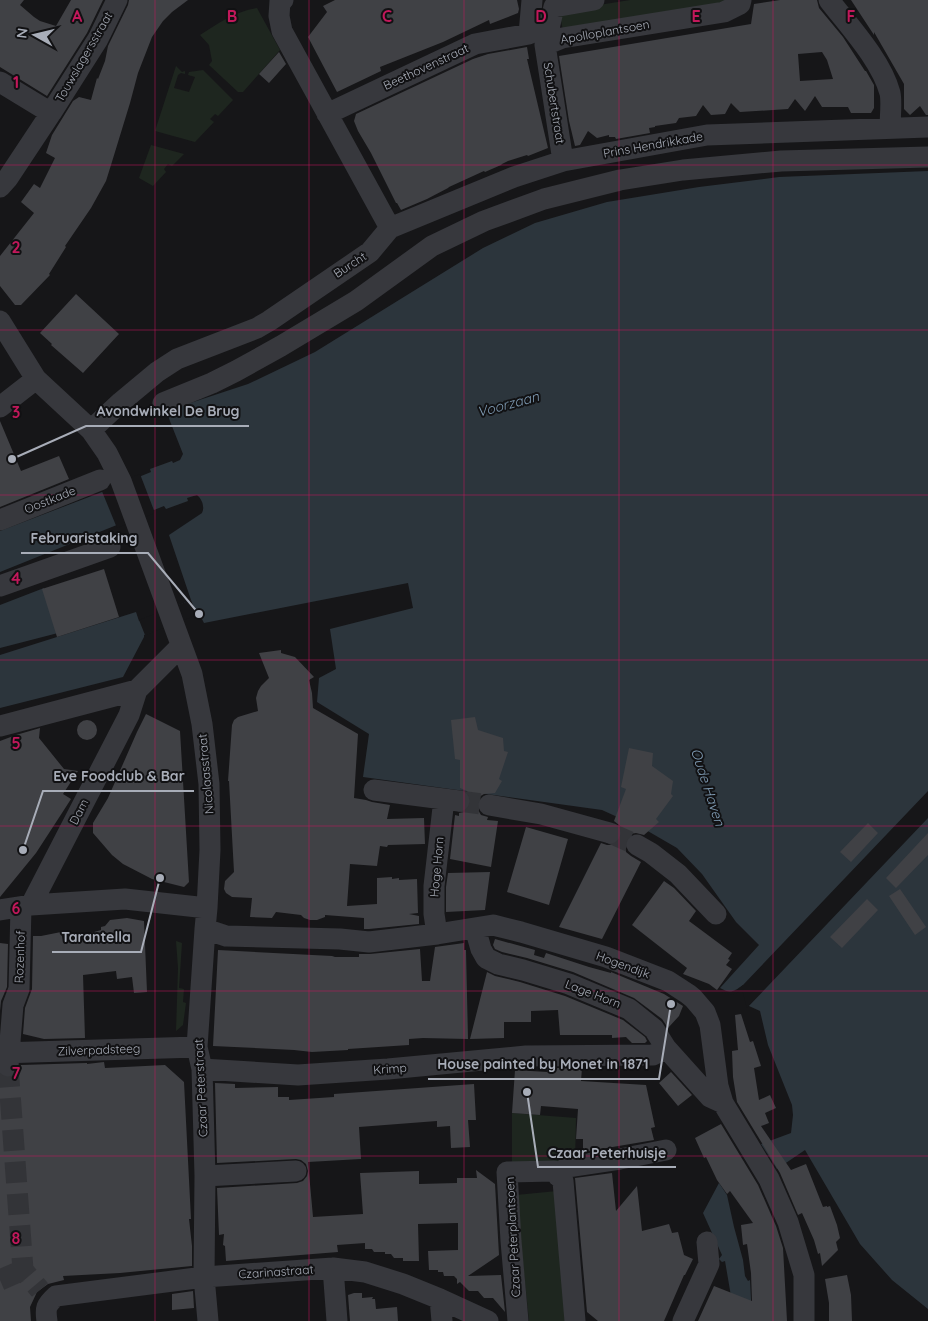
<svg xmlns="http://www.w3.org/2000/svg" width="928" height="1321" font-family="Quicksand,sans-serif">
<rect width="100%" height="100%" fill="#161618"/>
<path fill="#1e261f" d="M630 0H727V4L563 31 560 15 568 10Z
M257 8 280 50 243 92H238L209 65 212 61 209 45 200 35C218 23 236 11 257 8Z
M176 66 182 72 185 71V74L181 73 178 75 174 88 189 92 195 77 188 75 189 72 203 70 233 100 218 116 215 114 210 119 214 122 195 142 155 131Z
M151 145 184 154 172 166 168 164 164 169 166 172 153 186 139 178Z
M176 941 182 943 179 988 184 989 183 1002 186 1003 183 1025 176 1031 178 968Z
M512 1113 576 1118 575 1163 512 1167Z
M557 1191 569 1321H529L516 1195Z"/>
<path fill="#2c353c" d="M928 171V1309L892 1280 860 1244 805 1150 777 1169 761 1144 791 1133 793 1115 792 1105 768 1045 760 1011 749 1006 743 985C733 992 731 994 720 988L759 945 736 922 702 874 677 848 646 830 602 810 363 777 369 734 317 702 319 678 336 669 330 629 413 608 408 583 204 623 199 613 196 614 144 635V637L123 677 0 708V655L136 612 139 621 191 600 169 535 202 513C205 507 202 499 197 495L187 498 188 501 166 509 164 506 0 572V531L102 492 151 472 150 469 172 461 173 463 180 460 183 454 166 411 248 384 315 352 483 248 535 223 607 202 699 187 779 177Z
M44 588 58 633 0 648V605Z
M719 1183 727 1195 734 1227 743 1260 745 1276 748 1281 750 1280 752 1319 732 1302 725 1261 722 1262 719 1259 722 1255 703 1213Z"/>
<path fill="#161618" d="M140 474 155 513 117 528 101 489Z
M191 600 197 615 145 635 139 620Z
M928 791V818L747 1008 742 990 737 993 731 995 722 992H730L736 991 743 985Z"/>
<path fill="#404145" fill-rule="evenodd" d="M0 0H24L20 5 34 17 40 21 56 26 71 0H103L87 33 47 96 0 67Z
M129 0H188L172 12 163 21 152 37 138 73 130 103 111 165 106 181 91 208 65 246 66 247 49 274 50 275 21 305H15L0 286V256L34 213 21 202 34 184 40 188 55 158 46 153 52 135 73 101 79 97 91 100 97 78 98 79 105 61 108 46 128 5Z
M335 0H517L519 9 518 13 490 24 489 20 443 42 380 67 381 71 337 92 308 37 327 12 323 6Z
M780 0H817L819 8 843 37 865 71H866L874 85V108L871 113H851L848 107H822L815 96 805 111 795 99 788 109 740 112 731 103 725 114 711 115 703 105 696 116 679 118 676 123 655 126V127L649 128 650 133 616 139 615 137H609V135L597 138 588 131 580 145 575 146 569 121 559 56 751 24 754 4ZM822 52 827 60 833 79 800 81 798 54Z
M851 0H928V115H926L920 106 910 115 904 109V84L874 32V35Z
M527 47 529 59H527L548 148 528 156 527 155 508 161 502 164 501 165 485 172 484 171 449 187 448 188 427 199 401 210 397 203H396L371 153 358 131 354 121 356 114 473 59 488 54Z
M279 52 286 64 269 83 259 74Z
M76 294 119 334 83 373 51 345 52 344 40 333Z
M0 421 21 471 59 456 69 479 0 507Z
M104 569 119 617 57 637 42 589Z
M281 650V653L295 657 314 677 309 680 312 693 313 708 358 734 354 798 366 800 372 802 390 805 387 819 424 818 425 844 388 845 387 847 380 846 377 866 350 864 347 906 377 904V878L392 877V879L399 878V880L417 879 418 913 409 914 419 916V924L369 929H364V918L325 915V917L317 920H310L304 918 301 915 276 912 272 918 250 917 252 898 232 897 226 893 224 889 225 881 234 872 229 781H228L232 725 234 720 238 717 258 711 256 698 258 691 261 686 269 678 259 653Z
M146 714 180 731 189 882 184 887 152 879 123 864 112 855 93 833V823L108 798 137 732Z
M475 717 478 730 503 738 504 751 508 752 499 779 502 781 495 793 484 794 479 797 477 803 478 810 481 815 488 817 487 820 498 821 491 867 450 859 455 815 459 816V813L464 812 469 809 471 802 470 796 467 791 460 788V760L455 759 451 720Z
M77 730a10 10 0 1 1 20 0a10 10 0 1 1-20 0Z
M40 728 39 738 64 769 78 771 63 794 71 799 62 813 36 853 0 897V741L16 735Z
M629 748 653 753 652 766 673 781 671 794 673 796 656 819 659 822 644 835 636 833 630 834 626 839 625 846 626 852 631 856 641 862 602 939 559 927 601 843 607 845H614L618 842 622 837V829L619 825 614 821 626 789 621 787Z
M868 823 878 833 851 862 840 852Z
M526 827 568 839 549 905 507 892Z
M928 833V855L896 888 886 878Z
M490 872 485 910 446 912V887L448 873Z
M664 881 674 888 696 911 689 921 732 953 728 959 730 960 726 965 732 969 717 990 709 984 683 974 687 968 632 925Z
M900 889 926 927 915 935 889 896Z
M867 899 878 910 842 948 830 937Z
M127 918 144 921 147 992 134 993 132 977 117 979 116 971 83 975 85 1038 44 1039 23 1034 25 1008 32 989 33 936H41L61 932 63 941 101 930V927L105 926 110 920Z
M495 939 535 950 534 955 544 958 546 953 589 967 611 973V972L664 994 683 1006 679 1016 668 1028 662 1019 634 998 573 972 527 958 502 952 495 949 493 945Z
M0 943 8 944 7 987 1 1001 0 1011Z
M464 943V950H466L468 1039 423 1038 409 1039V1045L348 1049V1050L312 1052 294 1050 213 1046 218 950 332 956 335 957H359V954H370L420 949 422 981H430L435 947Z
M487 972 495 976 520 982 565 996 623 1020 645 1037 647 1041 645 1043H632L626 1037 612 1038V1035H560L558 1010 531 1011V1022H504V1038L470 1039Z
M741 1014 750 1042 753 1041 761 1066 754 1068 759 1100 770 1095 776 1108 765 1113 769 1123 761 1126 791 1170 806 1164 823 1207 827 1206V1207L830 1206 837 1225 840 1238 836 1242 838 1250 822 1266 820 1253 818 1254 814 1240 802 1213 798 1215 780 1173 737 1102 733 1077 732 1051 738 1050 735 1015Z
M104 1062 105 1068 165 1065 184 1082 191 1219H189L192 1246V1266L120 1273 63 1276 64 1280 48 1284 37 1292 30 1307 31 1321H0V1075L6 1078 14 1077 18 1073 21 1065 87 1063V1064Z
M547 1068H582L581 1081 646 1085 655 1127 651 1128 654 1140 583 1152V1139H576L578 1109 541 1106 540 1115 512 1113 515 1070 547 1072Z
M671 1072 692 1095 678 1106 659 1083Z
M215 1083 235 1084V1088L278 1087V1097H289V1100L334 1097V1094L474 1084 476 1120H468L470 1147 451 1148 450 1126 437 1127V1121L359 1127 361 1159 308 1162 313 1217 363 1214 360 1173 419 1171V1184L457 1183V1178H477L476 1170 495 1184 499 1255 468 1276 501 1275 505 1312 493 1298H484L478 1291H469L460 1282 457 1284V1279L454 1276H457H444L443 1272H438V1270H429L428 1251 458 1250V1223L418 1224 419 1261H403V1258H394L391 1254H385V1252H374L372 1249H365V1243L337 1245 338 1252 226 1261 225 1246 223 1245 224 1234 219 1235 217 1188 297 1183 303 1181 307 1176 308 1171 306 1164 301 1160 296 1159 217 1163Z
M721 1124 758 1185 776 1226 783 1248 787 1321H698L714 1286 752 1301 751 1273 747 1244 743 1245 741 1225 753 1223 730 1191 727 1194 717 1180 706 1157 704 1158 695 1138Z
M612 1173 616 1211 637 1186 642 1231 669 1224 672 1233 678 1232 684 1255 693 1259 685 1275H684L664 1321H598L587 1312 575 1178Z
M847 1275 851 1295 852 1321H829V1303L825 1279Z
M193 1291 194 1308 172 1310V1294Z
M354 1293H362V1298L373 1297 372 1299H375L376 1309 397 1307 398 1321H350L348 1295Z"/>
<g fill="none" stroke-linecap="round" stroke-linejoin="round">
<path stroke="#333438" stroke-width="21" stroke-dasharray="21 11" stroke-linecap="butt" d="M459 801 489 805
M610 833 637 845
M8 1066 23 1270 40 1290
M0 1280 23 1270"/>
<path stroke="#37383d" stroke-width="21" d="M283 0 280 1 279 16 282 31 390 228
M829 0C849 26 881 60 890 93 892 102 890 118 890 128
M545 45 562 38 724 12 740 4 741 0
M0 82 51 113 98 39 117 0
M327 114 475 44 529 34 532 0
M563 161 545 45 554 7 594 0
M0 187 8 178 51 113
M0 321 36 379 91 430 107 453 121 481 192 674 202 724 209 784 210 850 207 908 205 929 197 1047 202 1069 205 1176 204 1277 208 1321
M163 403 212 383 236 371 281 346 356 301 432 246 484 221 544 199 620 180 683 170 781 161 928 157
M0 407 36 379
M91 430 121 402 157 372 177 359 257 328 269 321 370 252 390 228 514 177 563 161 707 135 928 127
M0 520 100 480
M0 586 110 547
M0 726 137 690
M374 790 459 801
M489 805 541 814 610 833
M637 845 651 853 678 874 716 914
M31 905 129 715 137 690 181 646
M0 910 31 905 125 899 207 908
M475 928 481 949 486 958 498 964 523 970 569 984 629 1009 654 1029 666 1048 710 1097 723 1103
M205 929 226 936 340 939 369 942 437 934 493 925 521 932 606 957 668 981 688 994 693 998 705 1012 710 1025 718 1086 723 1103 769 1179 788 1222 804 1275V1321
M437 934 434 914V886L444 799
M0 1053 197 1047
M8 1066 13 1005 19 989 21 907
M202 1069 298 1075 388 1069 526 1056 653 1055 666 1048
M205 1176 296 1171
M558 1176 567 1167 620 1159 666 1150
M333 1268 337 1321
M440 1299 442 1321
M47 1321C45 1308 46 1305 56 1296L204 1277 333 1268 365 1272 403 1284 440 1299 488 1321
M518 1321 511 1241 507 1172 554 1171 563 1181 575 1321
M683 1321 709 1264 707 1242"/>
</g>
<path fill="none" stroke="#c2185b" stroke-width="1" stroke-opacity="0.55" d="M155 0V1321M309 0V1321M464 0V1321M619 0V1321M773 0V1321M0 165H928M0 330H928M0 495H928M0 660H928M0 826H928M0 991H928M0 1156H928"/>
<g text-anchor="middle" stroke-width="4" stroke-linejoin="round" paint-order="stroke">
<g font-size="12" fill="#a8adb8" stroke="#111113">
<text transform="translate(605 32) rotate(-10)" y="4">Apolloplantsoen</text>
<text transform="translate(84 57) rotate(-60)" y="4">Touwslagersstraat</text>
<text transform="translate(426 67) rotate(-25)" y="4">Beethovenstraat</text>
<text transform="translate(554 103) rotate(81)" y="4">Schubertstraat</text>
<text transform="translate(653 145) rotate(-10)" y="4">Prins Hendrikkade</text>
<text transform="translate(350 265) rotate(-33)" y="4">Burcht</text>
<text transform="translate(50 500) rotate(-22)" y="4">Oostkade</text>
<text transform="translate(206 774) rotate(-95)" y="4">Nicolaasstraat</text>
<text transform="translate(79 812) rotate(-63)" y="4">Dam</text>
<text transform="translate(437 867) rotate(-85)" y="4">Hoge Horn</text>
<text transform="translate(20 957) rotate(-88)" y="4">Rozenhof</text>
<text transform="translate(623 965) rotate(20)" y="4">Hogendijk</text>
<text transform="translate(593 994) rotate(21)" y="4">Lage Horn</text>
<text transform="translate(99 1050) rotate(-2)" y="4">Zilverpadsteeg</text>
<text transform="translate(390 1069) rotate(-4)" y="4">Krimp</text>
<text transform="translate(201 1088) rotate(-93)" y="4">Czaar Peterstraat</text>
<text transform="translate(513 1237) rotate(-93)" y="4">Czaar Peterplantsoen</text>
<text transform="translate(276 1272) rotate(-4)" y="4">Czarinastraat</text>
</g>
<g font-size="14" font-style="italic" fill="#7f9bb3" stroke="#111113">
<text transform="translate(508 404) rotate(-15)" y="5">Voorzaan</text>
<text transform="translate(708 787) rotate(72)" y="5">Oude Haven</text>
</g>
</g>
<g font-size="16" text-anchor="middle" font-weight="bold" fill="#c2185b" stroke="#111113" stroke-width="4" stroke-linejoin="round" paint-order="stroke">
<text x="77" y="22">A</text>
<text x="232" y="22">B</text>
<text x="387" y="22">C</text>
<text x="541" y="22">D</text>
<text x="696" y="22">E</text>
<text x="851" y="22">F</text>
<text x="16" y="88">1</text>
<text x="16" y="253">2</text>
<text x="16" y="418">3</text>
<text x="16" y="584">4</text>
<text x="16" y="749">5</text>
<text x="16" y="914">6</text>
<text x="16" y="1079">7</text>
<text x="16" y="1244">8</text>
</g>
<path fill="none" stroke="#a8adb8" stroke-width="2" d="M12 459L86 426H249M199 614L148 553H21M23 850L43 791H194M160 878L141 952H52M671 1004L659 1079H428M527 1092L538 1167H676"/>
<g fill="#a8adb8" stroke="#111113" stroke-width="2">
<circle cx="12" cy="459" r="5"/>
<circle cx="199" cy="614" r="5"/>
<circle cx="23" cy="850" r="5"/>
<circle cx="160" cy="878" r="5"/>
<circle cx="671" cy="1004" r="5"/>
<circle cx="527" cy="1092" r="5"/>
</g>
<g font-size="14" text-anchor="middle" font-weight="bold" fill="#a8adb8" stroke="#111113" stroke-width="4" stroke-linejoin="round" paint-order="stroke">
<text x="168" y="416">Avondwinkel De Brug</text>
<text x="84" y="543">Februaristaking</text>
<text x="119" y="781">Eve Foodclub &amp; Bar</text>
<text x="96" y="942">Tarantella</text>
<text x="543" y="1069">House painted by Monet in 1871</text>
<text x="607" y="1158">Czaar Peterhuisje</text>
</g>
<g transform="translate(35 35) rotate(278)" stroke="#111113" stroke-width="4" paint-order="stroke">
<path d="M0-4L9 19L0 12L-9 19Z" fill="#a8adb8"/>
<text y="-8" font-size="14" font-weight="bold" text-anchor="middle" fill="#a8adb8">N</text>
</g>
</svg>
